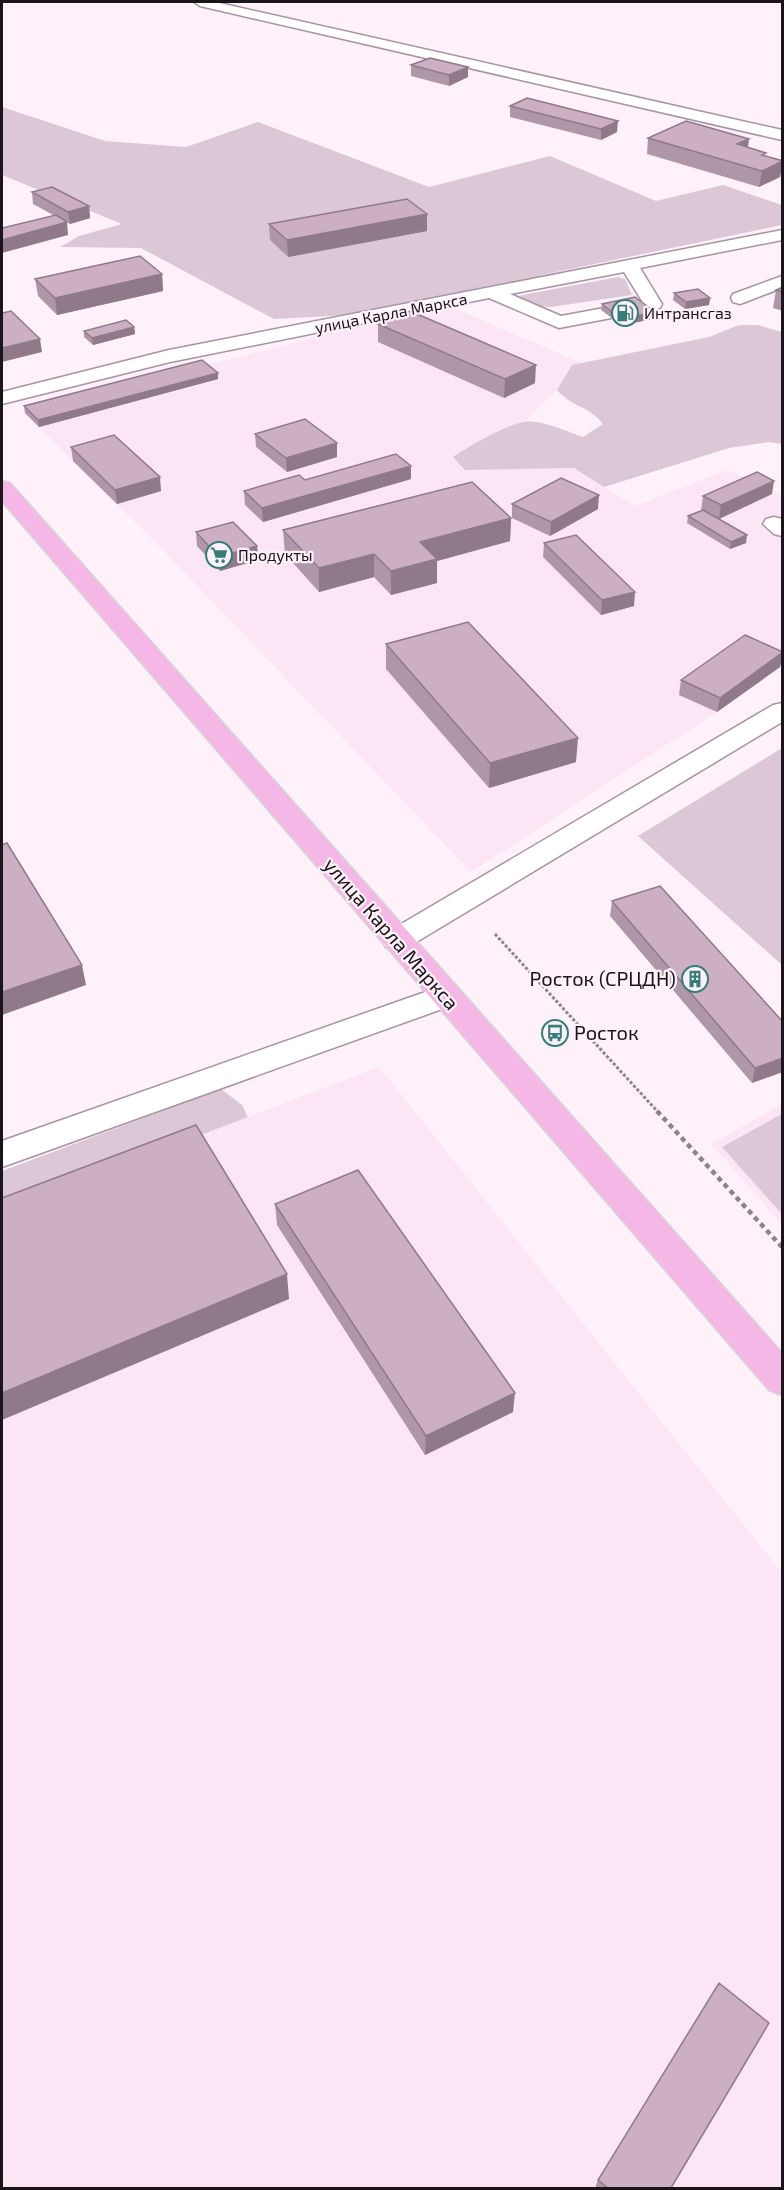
<svg xmlns="http://www.w3.org/2000/svg" width="784" height="2190" font-family="'Exo 2',sans-serif">
<rect width="100%" height="100%" fill="#fef1fa"/>
<path fill="#fce5f5" d="M454 308 581 363 572 365 557 390 526 421 477 442 465 470 574 468 635 506 727 470 782 495V665L717 712 471 872 165 552 25 413 362 325Z
M379 1067 782 1573V2188H2V1211Z
M782 1104V1224L711 1144Z"/>
<path fill="#dcc7d6" d="M2 107 105 141 186 147 258 122 429 187 550 156 656 201 723 185 782 205V225L350 315 274 319 141 248 60 247 79 236 122 224 2 175Z
M618 277 625 279 632 295 551 307 537 306 516 298 522 295Z
M739 325H758L782 332V444L769 442 729 448 604 487 574 468 465 470 453 457C471 445 503 426 524 422 540 419 568 432 583 437L603 424C587 404 574 409 557 390L572 365 709 337Z
M782 748V965L638 836Z
M221 1089 242 1105 248 1117 2 1211V1171Z
M782 1114V1214L722 1147Z"/>
<g fill="none" stroke-linecap="round" stroke-linejoin="round">
<defs>
<path id="minor" d="M194 2H215L782 130V140L200 6Z
M782 230V240L640 268 662 304 660 308 653 310 559 328 489 298 170 362 2 404V392L169 350ZM624 272 642 301 561 316 510 294Z
M782 276V288L740 304 733 302 731 298 733 294Z
M774 517 782 519V536L774 534 763 524 766 519Z
M782 703V722L408 947 397 950 386 947 382 940 386 933 773 705Z
M445 985 456 988 461 996 456 1004 2 1167V1141Z"/>
<path id="major" d="M2 481 10 483 782 1353V1395L769 1390 2 501Z"/>
</defs>
<use href="#minor" stroke="#a793a1" stroke-width="3"/>
<use href="#major" stroke="#d6d5d6" stroke-width="3"/>
<path stroke="#8d838a" stroke-width="3" stroke-dasharray="3 2" stroke-linecap="butt" d="M495 934 658 1112"/>
<path stroke="#8d838a" stroke-width="4.5" stroke-dasharray="5 4" stroke-linecap="butt" d="M657 1111 782 1247"/>
<use href="#minor" fill="#fff" fill-rule="evenodd"/>
<use href="#major" fill="#f5b8e6" fill-rule="evenodd"/>
</g>
<path fill="#b096a9" d="M411 65 468 67V77L449 86 411 76Z
M510 106 617 132 601 140 510 117Z
M648 138 748 148 766 156 783 160 780 177 759 187 647 154Z
M32 192 89 206 90 218 70 224 65 221 68 235 55 216 33 204Z
M269 224 427 231 288 257 270 240Z
M162 274 163 291 57 315 38 296 35 279Z
M783 287V311L773 308 776 290Z
M674 293 710 298 709 305 685 309 673 300Z
M602 304 654 319 621 325 601 310Z
M378 324 535 383 504 398 378 342Z
M134 327 135 334 93 345 84 337V331Z
M218 373V379L39 427 25 413 24 406Z
M255 434 337 443V457L287 472 256 447Z
M71 447 161 491 117 504 73 461Z
M411 479 263 522 245 505 244 491 305 480Z
M772 494 719 519 746 543 730 549 687 523 688 516 702 510H701L703 496Z
M512 504 598 509 550 536 512 518Z
M511 518 510 541 437 561V583L391 595 374 577 319 592 285 554 283 530Z
M196 532 257 546 258 560 220 571 197 546Z
M544 543 634 606 601 615 543 557Z
M386 644 576 762 489 788 386 669Z
M783 652 780 667 717 712 679 695 681 680Z
M612 901 783 1022 752 1083 610 916Z
M275 1204 513 1412 425 1455 277 1225Z
M598 2180 671 2188H595Z"/>
<path fill="#907a89" d="M468 67V77L449 86V75Z
M618 121 617 132 601 140V129Z
M749 139 747 155 737 144Z
M783 161 780 177 759 187 762 171Z
M89 206 90 218 70 224 68 212Z
M427 214V231L288 257 287 240Z
M67 222 68 235 2 253V240Z
M162 274 163 291 57 315 55 298Z
M710 298 709 305 685 309 686 302Z
M655 312 654 319 621 325V319Z
M134 327 135 334 93 345 92 338Z
M40 339 42 352 2 362V348Z
M536 365 535 383 504 398 505 379Z
M218 373V379L39 427 38 420Z
M337 443V457L287 472 286 458Z
M411 466V479L263 522 262 508Z
M160 477 161 491 117 504 115 490Z
M774 481 772 494 719 519 721 505Z
M599 495 598 509 550 536 551 522Z
M511 518 510 541 437 561V583L391 595V571L420 542Z
M747 535 746 543 730 549 731 542Z
M257 546 258 560 220 571 219 557Z
M374 554V577L319 592V568Z
M635 592 634 606 601 615 602 600Z
M783 652 780 667 717 712 720 698Z
M578 738 576 762 489 788 490 763Z
M82 965 86 985 2 1015V992Z
M783 1058V1072L752 1083 755 1068Z
M287 1274 289 1299 2 1420V1393Z
M515 1393 513 1412 425 1455 426 1436Z"/>
<path fill="#cdafc4" stroke="#907a89" stroke-width="1.5" d="M430 58 468 67 449 75 411 65Z
M527 98 618 121 601 129 510 106Z
M686 121 749 139 737 144 766 153 762 155 783 161 762 171 648 138Z
M52 187 89 206 68 212 32 192Z
M407 199 427 214 287 240 269 224Z
M56 215 67 222 2 240V228Z
M140 256 162 274 55 298 35 279Z
M783 287V292L776 290Z
M698 289 710 298 686 302 674 293Z
M635 297 655 312 621 319 602 304Z
M11 311 40 339 2 348V313Z
M410 311 536 365 505 379 378 324Z
M126 320 134 327 92 338 84 331Z
M202 360 218 373 38 420 24 406Z
M305 419 337 443 286 458 255 434Z
M114 435 160 477 115 490 71 447Z
M396 454 411 466 262 508 244 491 299 475 305 480Z
M757 472 774 481 721 505 703 496Z
M561 478 599 495 551 522 512 504Z
M472 482 511 518 420 542 437 559 391 571 374 554 319 568 283 530Z
M703 510 747 535 731 542 688 516Z
M233 522 257 546 219 557 196 532Z
M576 535 635 592 602 600 544 543Z
M468 622 578 738 490 763 386 644Z
M745 635 783 652 720 698 681 680Z
M7 843 82 965 2 992V845Z
M660 886 783 1022V1058L755 1068 612 901Z
M196 1125 287 1274 2 1393V1198Z
M358 1170 515 1393 426 1436 275 1204Z
M719 1983 769 2023 671 2188H608L598 2180Z"/>
<defs>
<symbol id="fuel-ring" viewBox="-11 -11 22 22"><circle r="9.5" fill="#fef1fa" stroke="#357d76" stroke-width="1.5"/><path d="M-5.5-6h7V0h2V4h1.3V-2.5L3-4.5l.8-.8L6-3V5H2.5V1h-1V6h-7ZM-4.2-4.7v3.2H.2V-4.7Z" fill="#357d76"/></symbol>
<symbol id="supermarket-ring" viewBox="-11 -11 22 22"><circle r="9.5" fill="#fef1fa" stroke="#357d76" stroke-width="1.5"/><path d="M-6-5.5h2.5l.6 2H6L4.5 2H-2.5L-4.4-4H-6ZM-1.5 3.2a1.3 1.3 0 1 0 .1 0ZM3 3.2a1.3 1.3 0 1 0 .1 0Z" fill="#357d76"/></symbol>
<symbol id="building-ring" viewBox="-11 -11 22 22"><circle r="9.5" fill="#fef1fa" stroke="#357d76" stroke-width="1.5"/><path d="M-4-6H4V6H1V3H-1V6H-4ZM-2.5-4.3h1.7v1.8h-1.7ZM.8-4.3h1.7v1.8H.8ZM-2.5-1h1.7V.8h-1.7ZM.8-1h1.7V.8H.8Z" fill="#357d76"/></symbol>
<symbol id="bus-ring" viewBox="-11 -11 22 22"><circle r="9.5" fill="#fef1fa" stroke="#357d76" stroke-width="1.5"/><path d="M-5-6H5V4H4V6H2V4H-2V6H-4V4H-5ZM-3.5-4V0h7V-4ZM-3.5 1.2v1.5H-2V1.2ZM2 1.2v1.5H3.5V1.2Z" fill="#357d76"/></symbol>
</defs>
<g fill-rule="evenodd">
<use href="#fuel-ring" x="610" y="298" width="30" height="30"/>
<use href="#supermarket-ring" x="204" y="540" width="30" height="30"/>
<use href="#building-ring" x="680" y="964" width="30" height="30"/>
<use href="#bus-ring" x="540" y="1018" width="30" height="30"/>
</g>
<g text-anchor="middle" stroke-width="4.5" stroke-linejoin="round" paint-order="stroke">
<g font-size="16" fill="#1b1419" stroke="#fef1fa">
<text transform="translate(391 313) rotate(-11)" y="6">улица Карла Маркса</text>
</g>
<g font-size="16" fill="#1b1419" stroke="#fef1fa" text-anchor="start">
<text x="644" y="319">Интрансгаз</text>
<text x="238" y="561">Продукты</text>
</g>
<g font-size="20" fill="#1b1419" stroke="#fef1fa">
<text transform="translate(391 934) rotate(49)" y="7">улица Карла Маркса</text>
</g>
<g font-size="20" fill="#1b1419" stroke="#fef1fa" text-anchor="end">
<text x="676" y="986">Росток (СРЦДН)</text>
<text x="574" y="1040" text-anchor="start">Росток</text>
</g>
</g>
<rect width="784" height="2190" fill="none" stroke="#1b1419" stroke-width="6"/>
</svg>
